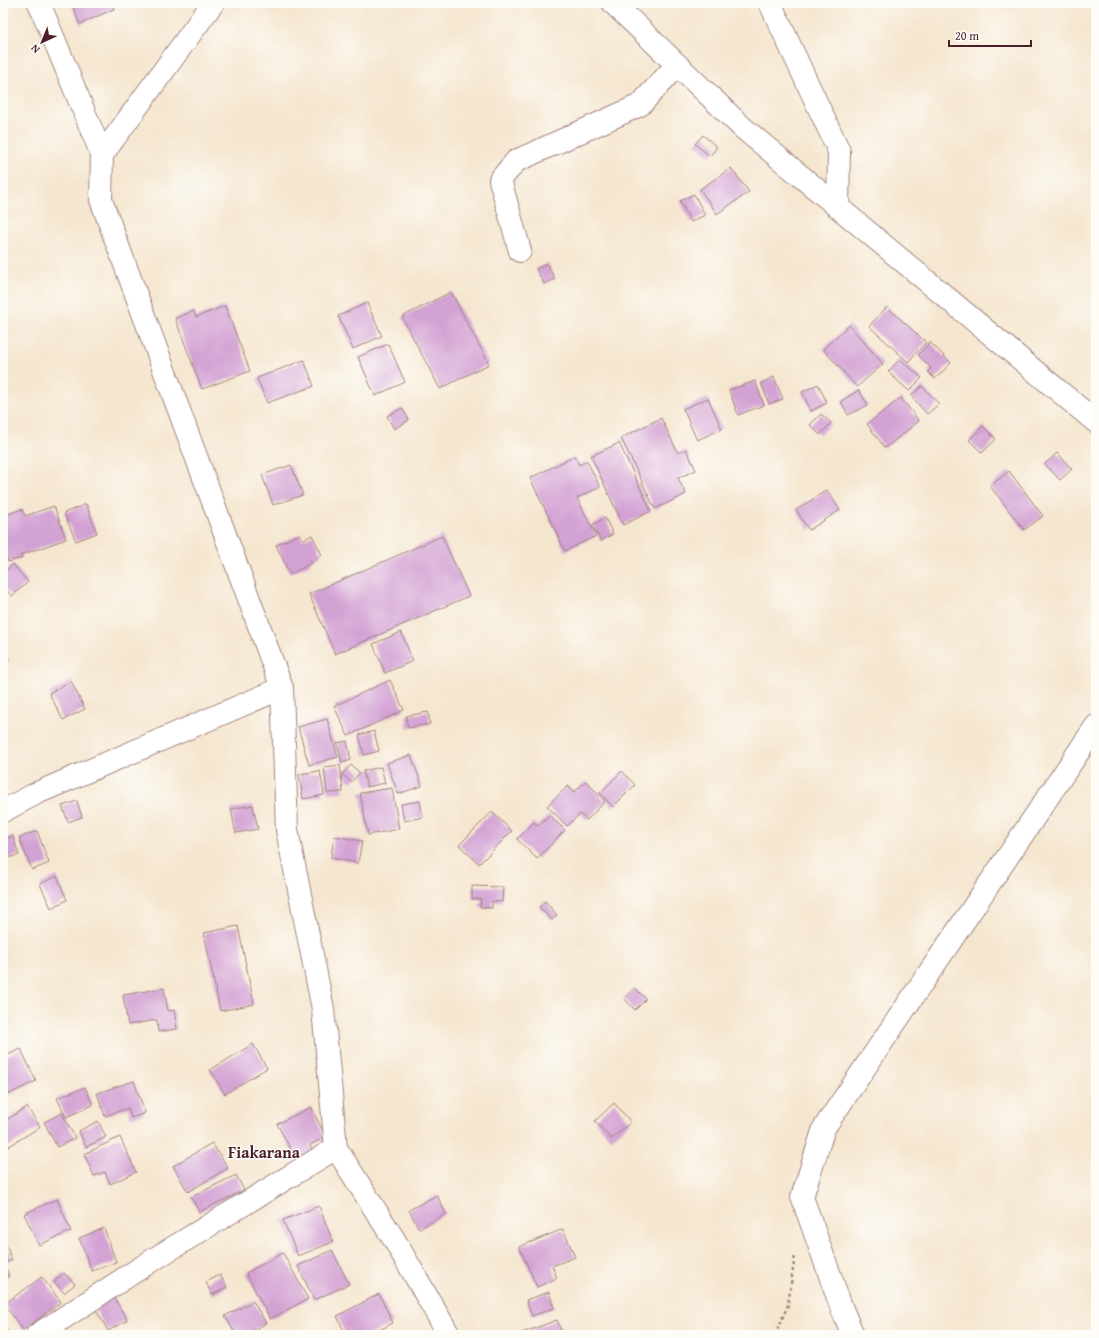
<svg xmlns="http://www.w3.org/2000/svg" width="1099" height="1338" font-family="'Gentium Book Plus',serif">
<rect width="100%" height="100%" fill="#fdfcf7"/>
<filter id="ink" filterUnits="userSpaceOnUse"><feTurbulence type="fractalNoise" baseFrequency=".025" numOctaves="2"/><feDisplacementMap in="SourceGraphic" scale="8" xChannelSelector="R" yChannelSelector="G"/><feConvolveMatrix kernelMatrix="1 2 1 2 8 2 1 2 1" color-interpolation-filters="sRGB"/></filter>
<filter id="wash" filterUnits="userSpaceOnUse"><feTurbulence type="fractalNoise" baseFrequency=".012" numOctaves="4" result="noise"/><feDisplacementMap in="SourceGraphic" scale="16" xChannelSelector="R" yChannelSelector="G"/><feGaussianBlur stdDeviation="0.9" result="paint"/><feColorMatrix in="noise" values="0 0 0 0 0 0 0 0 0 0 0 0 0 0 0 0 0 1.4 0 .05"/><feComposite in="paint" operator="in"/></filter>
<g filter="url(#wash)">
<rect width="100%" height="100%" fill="#f5e6cf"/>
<g id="blocks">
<path fill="#d3a2d4" d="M71 3H112L114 9 80 24Z
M703 135 717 147 710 156 695 144Z
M731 168 749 192 717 214 700 189Z
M694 194 705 215 691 222 680 201Z
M547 263 555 279 544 284 536 269Z
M451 292 489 364 440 389 402 317Z
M367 303 382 336 353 349 338 316Z
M225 306 250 371 202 389 175 318 194 311 196 317Z
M887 307 926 342 908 362 869 326Z
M849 325 883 364 857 387 823 349Z
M930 342 951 363 935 379 928 372 931 368 918 355Z
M388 344 405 382 375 396 358 357Z
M900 359 922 378 909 391 888 372Z
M304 360 314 386 267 403 257 378Z
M774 377 783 399 769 404 761 383Z
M755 381 764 405 738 415 729 390Z
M818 384 827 403 811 411 802 392Z
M922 386 939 404 927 414 911 396Z
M859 390 868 405 848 415 841 401Z
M708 398 722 429 697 440 683 409Z
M901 398 919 421 885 448 867 424Z
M402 408 409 420 394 429 387 416Z
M821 414 831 423 820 435 810 425Z
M661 418 678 453 686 449 696 470 678 478 686 494 655 509 621 438Z
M983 426 996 439 982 453 969 440Z
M619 443 651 511 623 525 591 456Z
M1057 453 1072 469 1060 480 1045 464Z
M575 456 579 465 587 461 600 487 577 498 596 536 565 551 530 478Z
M291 465 303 495 273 505 262 475Z
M1009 471 1043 516 1024 530 990 486Z
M827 490 840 510 809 530 796 510Z
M86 504 97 533 76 541 64 513Z
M54 506 66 539 21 555 22 558 8 562 3 547V516L22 509 25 516Z
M605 518 613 534 601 541 592 525Z
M300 534 303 540 312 535 322 555 310 561 312 563 290 574 276 545Z
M442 536 469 596 335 654 309 594Z
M13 564 28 582 12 596 3 586V573Z
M401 632 413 661 385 673 373 644Z
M3 650 9 660 3 663Z
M390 680 404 710 348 736 334 706Z
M71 681 85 709 63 720 49 693Z
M428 712 430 724 408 728 406 716Z
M327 719 338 757 309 765 298 727Z
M374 731 379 751 364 755 359 735Z
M347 741 351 760 342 763 337 743Z
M411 755 422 786 398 794 387 763Z
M340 765 343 792 327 793 324 767Z
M351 765 360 773 351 782 342 774Z
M381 767 385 783 367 787 363 771Z
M320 771 324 795 303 799 299 774Z
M622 771 635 785 613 807 600 793Z
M586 781 605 801 587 820 580 814 567 826 547 806 568 786 574 792Z
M392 788 399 829 368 835 360 793Z
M77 801 82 817 68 822 62 806Z
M420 801 423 817 404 821 401 804Z
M253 805 258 829 236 833 231 809Z
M492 812 512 831 479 864 459 845Z
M549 815 565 830 537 859 517 839 534 822 538 826Z
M37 831 49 863 32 870 19 838Z
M13 836 19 855 3 859V839Z
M334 836 362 841 358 863 331 858Z
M57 876 67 900 51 908 40 884Z
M472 886 503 887 502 902 492 901V908L480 907 481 899H472Z
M545 901 557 915 552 920 539 907Z
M238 926 254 1004 220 1011 204 933Z
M164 988 168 1011 174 1010 177 1029 158 1032 157 1020 128 1025 123 995Z
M635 988 646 999 635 1010 624 998Z
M253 1044 267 1068 225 1094 210 1070Z
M21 1049 36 1081 3 1097V1057Z
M134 1081 145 1113 131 1118 128 1108 105 1116 97 1093Z
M85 1087 93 1105 66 1117 57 1098Z
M614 1103 631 1122 611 1139 595 1121Z
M27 1107 40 1127 3 1150V1122Z
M311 1107 326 1137 310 1145 313 1153 297 1161 277 1124Z
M62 1113 75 1138 57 1147 44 1122Z
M98 1121 106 1137 86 1147 79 1131Z
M120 1137 136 1172 110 1184 105 1172 94 1176 84 1154Z
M212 1143 228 1168 188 1192 173 1166Z
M236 1175 244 1190 199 1212 191 1197Z
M437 1195 446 1214 419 1229 409 1210Z
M57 1199 71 1231 39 1245 24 1214Z
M319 1206 333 1242 298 1256 283 1220Z
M104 1228 116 1262 92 1271 79 1238Z
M563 1229 575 1257 552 1266 557 1278 537 1287 519 1247Z
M3 1240H4L12 1260 4 1263 9 1276 3 1278Z
M332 1250 349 1284 314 1300 298 1266Z
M283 1253 308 1299 270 1319 246 1273Z
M64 1273 75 1284 64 1293 54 1282Z
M220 1275 227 1287 212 1295 206 1282Z
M42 1277 61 1302 23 1330 4 1304Z
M111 1292 127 1320 108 1331 92 1303Z
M549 1292 554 1308 532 1316 526 1300Z
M379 1294 393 1323 370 1335H346L337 1316Z
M253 1301 266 1323 245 1335H236L225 1316Z
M557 1320 563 1335H522V1333Z
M3 1325 10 1335H3Z"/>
</g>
</g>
<g filter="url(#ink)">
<use href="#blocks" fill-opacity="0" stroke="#a0827d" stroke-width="1"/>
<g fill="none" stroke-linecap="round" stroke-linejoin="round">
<defs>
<path id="minor" d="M39 3 102 155
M770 3 839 151 838 207
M520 251 500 180 516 161 640 105 677 65
M282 688 287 830 323 1009 336 1148 395 1241 449 1335
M3 811 37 793 282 688 101 200 102 155 213 3
M37 1335 151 1261 336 1148
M853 1335 842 1309 802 1197 824 1128 1096 726"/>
<path id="tertiary" d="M613 3 743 128 1096 422"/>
</defs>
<use href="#minor" stroke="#a0827d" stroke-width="24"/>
<use href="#tertiary" stroke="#a0827d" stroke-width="24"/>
<path stroke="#a0827d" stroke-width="2.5" stroke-dasharray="3 3" stroke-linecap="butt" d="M775 1335 788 1305 795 1255"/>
<use href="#minor" stroke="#fff" stroke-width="22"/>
<use href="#tertiary" stroke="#fff" stroke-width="22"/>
</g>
</g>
<g text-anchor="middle" stroke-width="3" stroke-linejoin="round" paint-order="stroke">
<g font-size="16" font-weight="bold" fill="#4a1f2b" stroke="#fdfcf7">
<text x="264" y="1158">Fiakarana</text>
</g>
</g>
<rect width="1099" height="1338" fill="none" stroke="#fdfcf7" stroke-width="16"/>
<g transform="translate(42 42) rotate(224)" stroke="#fdfcf7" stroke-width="3" paint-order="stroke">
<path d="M0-3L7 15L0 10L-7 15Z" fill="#4a1f2b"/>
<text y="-6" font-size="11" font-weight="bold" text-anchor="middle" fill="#4a1f2b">N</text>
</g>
<path d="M949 40v6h82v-6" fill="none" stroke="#4a1f2b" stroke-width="2"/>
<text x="955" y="40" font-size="12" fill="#4a1f2b" stroke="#fdfcf7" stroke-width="3" paint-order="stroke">20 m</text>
</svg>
